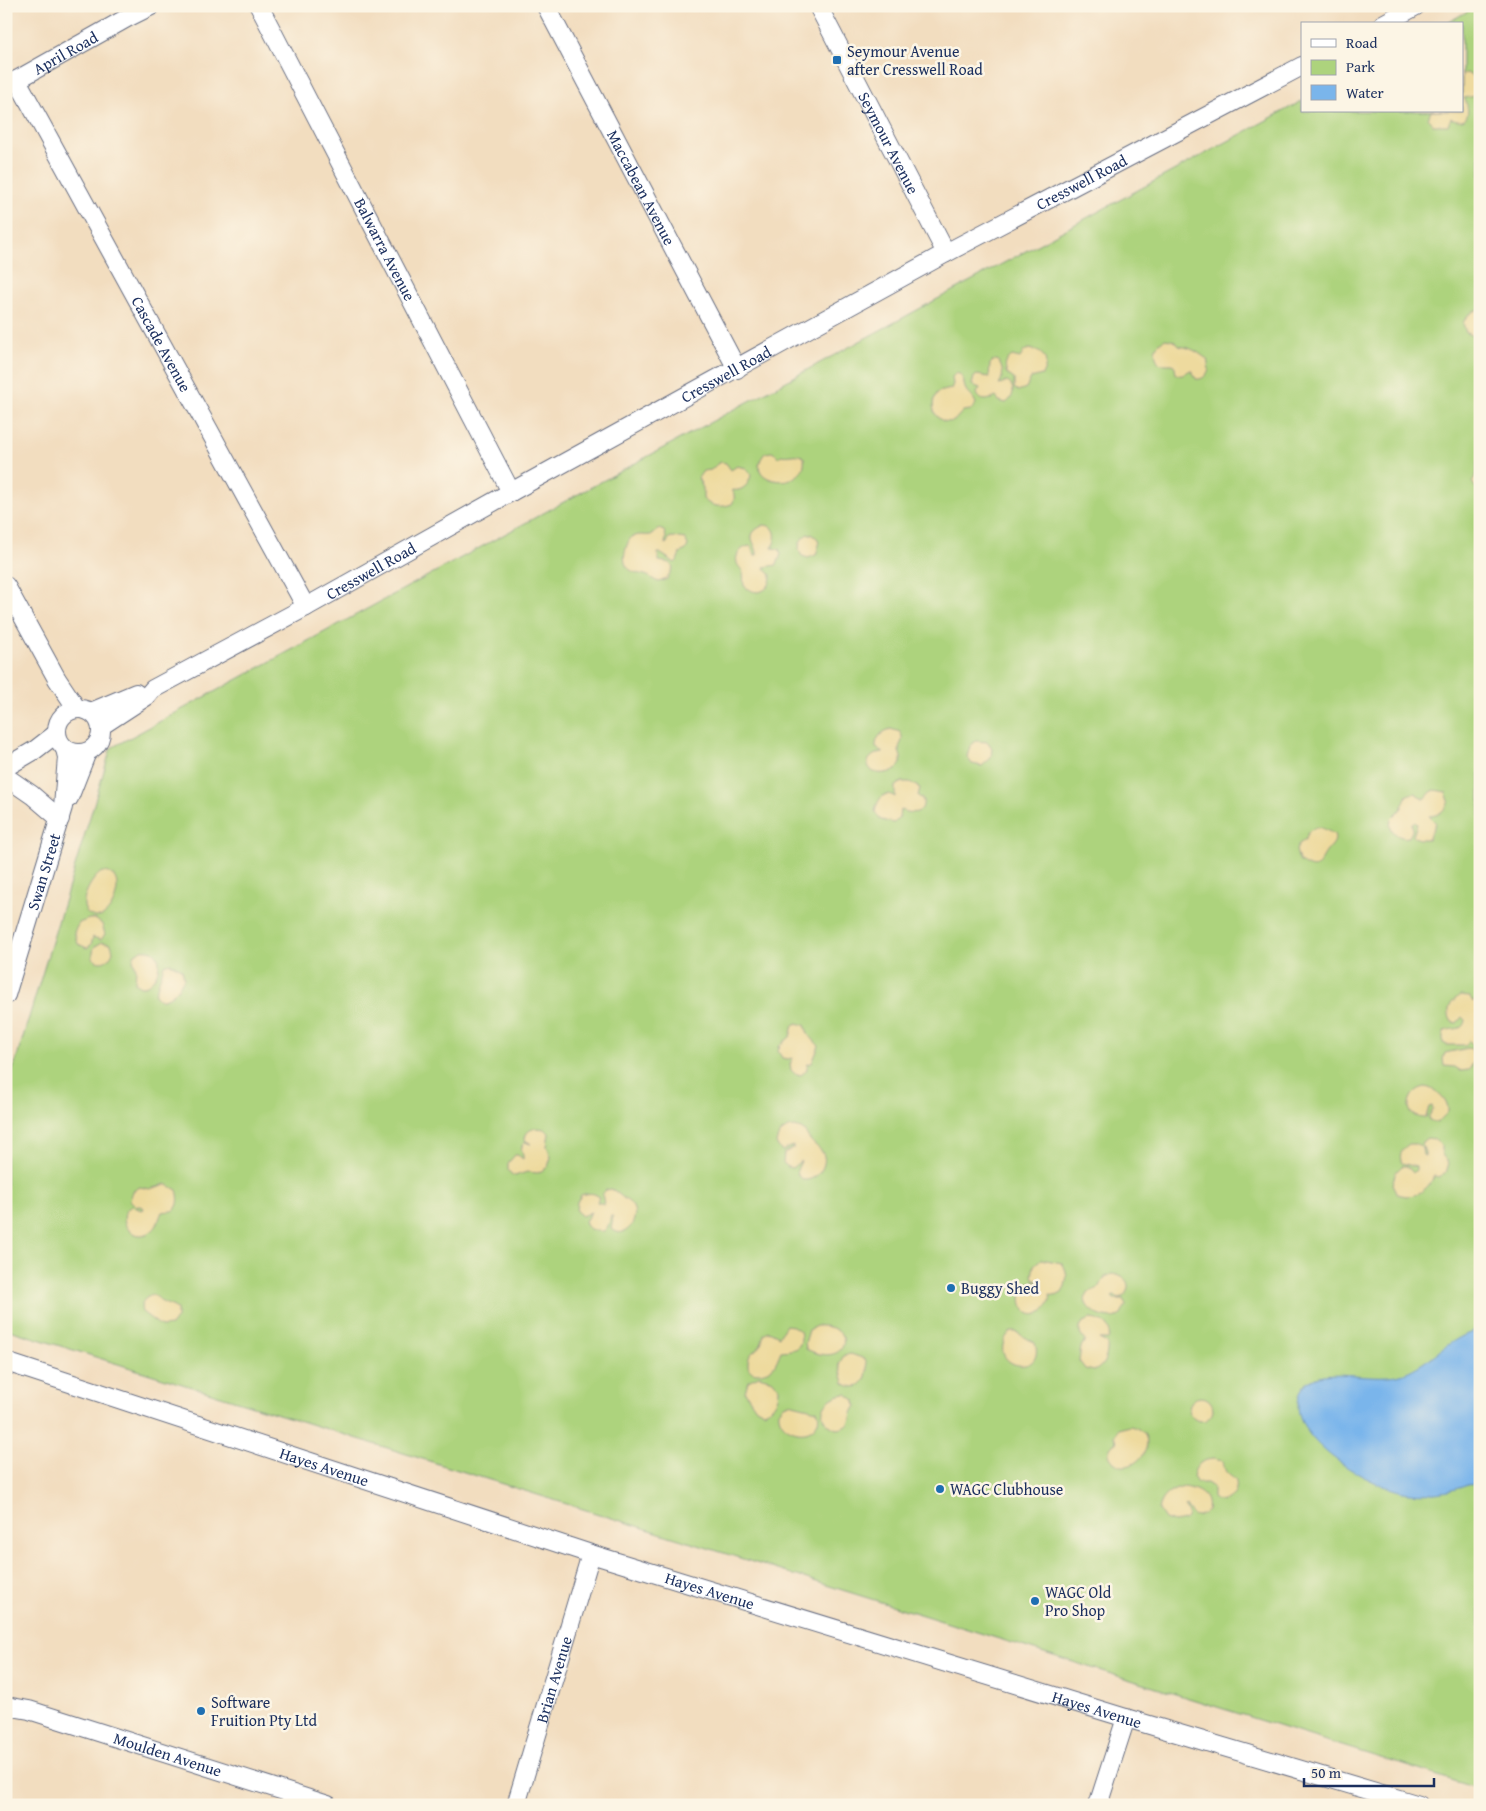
<svg xmlns="http://www.w3.org/2000/svg" width="1486" height="1811" font-family="'Gentium Book Plus',serif">
<rect width="100%" height="100%" fill="#fcf5e5"/>
<filter id="ink" filterUnits="userSpaceOnUse"><feTurbulence type="fractalNoise" baseFrequency=".02" numOctaves="2"/><feDisplacementMap in="SourceGraphic" scale="10" xChannelSelector="R" yChannelSelector="G"/><feConvolveMatrix kernelMatrix="1 2 1 2 8 2 1 2 1" color-interpolation-filters="sRGB"/></filter>
<filter id="wash" filterUnits="userSpaceOnUse"><feTurbulence type="fractalNoise" baseFrequency=".0096" numOctaves="4" result="noise"/><feDisplacementMap in="SourceGraphic" scale="20" xChannelSelector="R" yChannelSelector="G"/><feGaussianBlur stdDeviation="1.12" result="paint"/><feColorMatrix in="noise" values="0 0 0 0 0 0 0 0 0 0 0 0 0 0 0 0 0 1.4 0 .05"/><feComposite in="paint" operator="in"/></filter>
<g filter="url(#wash)">
<rect width="100%" height="100%" fill="#f2ddbf"/>
<path fill="#add37d" stroke="#64816e" d="M1477 6H1480V1789L6 1329V1093L111 748 1302 101V111H1462V24H1445Z"/>
<path fill="#eeda9e" stroke="#84847e" d="M1467 73 1476 78 1480 87 1476 96 1464 98C1471 111 1469 126 1451 118L1448 125H1433L1428 119 1431 111H1462V74Z
M1475 310H1480V334L1473 336 1466 333 1463 323 1467 316Z
M1166 339 1175 341 1179 346C1192 348 1196 351 1207 359L1209 369C1207 375 1203 380 1196 379L1191 370C1185 372 1183 378 1176 374L1175 367 1173 364H1160C1152 355 1154 343 1166 339Z
M1029 349C1045 351 1050 361 1042 375L1031 378 1026 388 1018 391 1014 388V379L1007 374C1004 366 1005 361 1012 356L1020 358 1024 351Z
M997 360C1004 368 1004 377 999 384L1007 382C1016 386 1014 398 1006 403L999 401 996 397C989 400 980 403 977 393L980 388 972 385 974 377 977 375 989 377 990 364 993 361Z
M956 373C966 375 962 383 966 390 970 396 974 397 976 404L971 410 963 411 954 421C936 426 927 406 938 392L951 389 953 384 952 377Z
M772 452 777 455 778 458 781 455C789 457 796 452 804 457 809 494 739 484 765 453Z
M1480 458V491L1475 487 1472 482 1477 473V462Z
M721 462 726 463 731 470 737 466 746 468 751 475C749 485 742 492 732 490 735 495 735 499 732 504 721 508 711 507 703 499V488L698 478 703 471 711 470 717 464Z
M764 525C778 526 777 538 772 548L779 549 781 554 777 565 764 567 771 575C771 592 756 597 744 586 743 582 744 578 743 574 743 570 738 567 737 563 734 554 743 546 751 546L755 555H757C758 544 741 535 764 525Z
M659 529 664 531 666 537 665 544 667 543 669 538 672 537 685 539 688 545 686 550 680 553 677 561 675 563 660 553H658L659 561 670 563 673 567 667 579 659 582C654 581 650 576 645 575 628 572 621 566 626 548 628 543 629 537 635 536 640 534 645 536 651 535Z
M808 534H812L818 539 819 545 816 555 808 558 802 556C796 548 800 538 808 534Z
M891 729 900 732C906 742 898 743 899 751 900 755 902 757 901 762 900 772 878 777 871 770 862 760 875 753 883 752L876 748C875 738 882 731 891 729Z
M976 741 988 742 992 748 991 758 982 766 972 764 967 757 970 746Z
M902 782H910L920 788 918 796 923 800C925 815 911 814 900 810L899 818 894 823 881 820 875 812C877 800 884 789 895 797V786Z
M1435 790 1446 792 1449 801C1445 811 1438 816 1429 816L1436 823 1428 839H1419L1413 836 1417 824 1415 822 1412 823V831L1409 837C1400 839 1393 834 1390 826L1391 819 1401 809 1407 795 1414 793 1425 799 1431 792Z
M1316 827 1322 828 1334 834C1337 842 1332 845 1327 851 1318 863 1319 876 1299 861L1296 850 1299 844 1305 840 1309 831Z
M102 872C130 871 113 916 99 917 71 917 88 880 102 872Z
M89 919H95L102 924 105 934 101 940 93 937 91 945 87 948 78 944 74 932 79 923Z
M102 942 111 944 113 951C110 961 101 966 92 958L94 947Z
M142 950C174 946 154 999 135 983L136 969 133 959 135 954Z
M170 963 182 969 184 978C179 988 171 1001 158 999L155 994 164 965Z
M1460 996 1470 997 1473 1002 1476 999 1480 1000V1024L1476 1025H1480V1042L1475 1046 1469 1041 1465 1045H1447L1443 1043V1035L1445 1031C1454 1027 1463 1032 1465 1020L1462 1017 1457 1023 1452 1022C1445 1012 1450 1001 1460 996Z
M797 1023 805 1025 808 1034 819 1046 812 1063 808 1064 806 1071 801 1075 795 1074 791 1070 790 1064 793 1058 788 1059 782 1058 778 1051 780 1045 790 1037 793 1025Z
M1468 1048 1472 1049 1474 1061 1469 1070 1461 1071 1455 1067 1444 1066 1443 1059 1445 1053Z
M1426 1087C1437 1090 1449 1099 1448 1112L1437 1123 1429 1120V1116L1433 1109 1432 1106 1429 1107 1426 1117 1423 1118C1401 1117 1407 1089 1426 1087Z
M793 1127C797 1128 801 1128 804 1131 807 1134 808 1138 811 1141 815 1146 822 1149 824 1156 827 1168 815 1181 804 1180L798 1176 797 1170 801 1161 792 1168 788 1167 783 1163 784 1153 793 1149V1146L782 1151 776 1144C777 1134 783 1129 793 1127Z
M537 1128 545 1129 549 1133 547 1146 551 1157 548 1167 538 1173 527 1172 515 1176 511 1174 508 1170V1163L515 1155H518L523 1159C524 1153 518 1148 525 1142L531 1144 525 1140C525 1132 530 1129 537 1128Z
M1427 1138 1435 1139 1442 1146V1155L1449 1163 1446 1173 1439 1177 1434 1176C1428 1191 1413 1200 1397 1194L1392 1184 1396 1172 1402 1166H1407L1413 1173 1416 1170V1167L1402 1163C1398 1155 1402 1149 1409 1144H1417L1422 1148 1423 1155 1425 1156V1153L1422 1144 1423 1141Z
M166 1184 177 1190C179 1196 180 1206 174 1210 171 1212 166 1211 162 1212 159 1218 158 1226 153 1230 139 1243 118 1229 126 1210L132 1206 141 1210 144 1209 143 1207 135 1205 130 1200 133 1191 140 1187 150 1189Z
M611 1189C616 1191 617 1193 621 1196 625 1200 630 1201 633 1207 640 1220 624 1242 611 1228L613 1216 612 1215 607 1228 604 1231C596 1232 586 1230 585 1221L591 1212 582 1216 576 1211 577 1202 581 1195C587 1193 594 1192 599 1197L597 1202 604 1204 602 1194 606 1190Z
M1041 1259 1062 1263C1069 1272 1067 1284 1062 1293L1056 1296 1050 1295C1051 1300 1050 1302 1047 1306 1032 1328 1011 1304 1027 1283L1032 1282 1043 1283 1035 1280 1032 1276 1034 1265Z
M1112 1274C1126 1276 1133 1284 1124 1296L1120 1298 1114 1296 1112 1297 1114 1299H1123L1126 1305 1121 1315C1110 1323 1086 1313 1085 1299L1089 1292 1099 1288 1105 1277Z
M152 1295C157 1296 158 1298 162 1302 167 1305 172 1305 177 1309V1318L171 1326 162 1327 142 1312C139 1304 144 1298 152 1295Z
M1090 1319C1101 1320 1114 1324 1108 1339H1099L1107 1343C1108 1355 1105 1366 1094 1371L1085 1369 1079 1361 1081 1347 1085 1340 1080 1334V1328L1083 1322Z
M786 1325 793 1326 800 1331C804 1349 795 1350 781 1351 778 1357 777 1363 772 1368 765 1374 747 1377 748 1363 748 1352 757 1351 761 1344 763 1340 762 1337 765 1333L769 1331 779 1336Z
M816 1326C858 1323 850 1371 806 1349L805 1343 809 1330Z
M1011 1332H1016L1035 1343C1045 1375 998 1370 1003 1345 1004 1339 1007 1335 1011 1332Z
M851 1354 865 1359C872 1374 861 1396 844 1383L839 1364 844 1355Z
M759 1376 773 1380 779 1388C779 1398 775 1408 764 1412L756 1408 745 1392 748 1381Z
M846 1394 855 1400 856 1406C847 1417 856 1427 837 1429 811 1420 824 1395 846 1394Z
M1189 1409a12 12 0 1 1 24 0a12 12 0 1 1-24 0Z
M789 1403 817 1410C819 1414 819 1417 818 1421 811 1442 776 1431 779 1411L784 1405Z
M1130 1426C1169 1435 1131 1483 1112 1460 1108 1455 1108 1451 1111 1446L1117 1443 1115 1436 1118 1429Z
M1213 1459 1223 1461C1224 1464 1224 1467 1225 1470 1230 1480 1240 1475 1235 1493 1229 1501 1221 1505 1213 1498V1487L1207 1483H1197L1193 1477C1195 1465 1201 1460 1213 1459Z
M1184 1487C1197 1489 1210 1495 1207 1510 1197 1521 1191 1515 1186 1506L1185 1508C1188 1512 1189 1516 1185 1520L1174 1522 1165 1519 1159 1510C1161 1496 1171 1490 1184 1487Z"/>
<path fill="#7ab5eb" stroke="#4a72a4" d="M1480 1330V1480C1458 1490 1434 1496 1409 1493 1373 1488 1296 1445 1298 1403 1299 1394 1302 1385 1310 1380 1331 1366 1376 1383 1404 1373 1431 1363 1450 1336 1480 1330Z"/>
</g>
<g filter="url(#ink)">
<g fill="none" stroke-linecap="round" stroke-linejoin="round">
<defs>
<g id="minor">
<path id="s1" d="M259 6 511 492"/>
<path id="s2" d="M546 6 737 369"/>
<path id="s3" d="M818 6 946 253"/>
<path d="M1383 24 1416 6"/>
<path id="s4" d="M17 80 306 607"/>
<path id="s5" d="M6 86 127 18 151 6"/>
<path d="M6 586 57 679 77 709"/>
<circle cx="79" cy="731" r="22"/>
<path d="M91 712 136 693"/>
<path id="s6" d="M101 726 147 696 153 689 306 607 511 492 946 253 1302 66"/>
<path d="M6 767 35 750 57 733"/>
<path d="M6 777 32 795 60 819"/>
<path d="M69 798 87 752"/>
<path id="s7" d="M6 995 63 807 67 757 65 749"/>
<path id="s8" d="M6 1362 591 1554 1126 1718 1419 1805"/>
<path id="s9" d="M6 1706 29 1710 328 1805"/>
<path id="s10" d="M516 1805 591 1554"/>
<path d="M1098 1805 1126 1718"/>
</g>
</defs>
<use href="#minor" stroke="#666c80" stroke-width="20"/>
<use href="#minor" stroke="#fff" stroke-width="18"/>
</g>
</g>
<g fill="#1f6fb2" stroke="#fcf5e5" stroke-width="2">
<rect x="832" y="55" width="10" height="10" rx="2.5"/>
<circle cx="951" cy="1288" r="5"/>
<circle cx="940" cy="1489" r="5"/>
<circle cx="1035" cy="1601" r="5"/>
<circle cx="201" cy="1711" r="5"/>
</g>
<g text-anchor="middle" stroke-width="5" stroke-linejoin="round" paint-order="stroke">
<g font-size="16" fill="#1b2f5e" stroke="#fcf5e5" text-anchor="start">
<text x="847" y="57">Seymour Avenue<tspan x="847" dy="18">after Cresswell Road</tspan></text>
<text x="961" y="1294">Buggy Shed</text>
<text x="950" y="1495">WAGC Clubhouse</text>
<text x="1045" y="1598">WAGC Old<tspan x="1045" dy="18">Pro Shop</tspan></text>
<text x="211" y="1708">Software<tspan x="211" dy="18">Fruition Pty Ltd</tspan></text>
</g>
<g font-size="16" fill="#1b2f5e" stroke="#fcf5e5">
<text dy="6" stroke="none"><textPath href="#s5" startOffset="68">April Road</textPath></text>
<text dy="6" stroke="none"><textPath href="#s3" startOffset="154">Seymour Avenue</textPath></text>
<text dy="6" stroke="none"><textPath href="#s6" startOffset="1122">Cresswell Road</textPath></text>
<text dy="6" stroke="none"><textPath href="#s2" startOffset="205">Maccabean Avenue</textPath></text>
<text dy="6" stroke="none"><textPath href="#s1" startOffset="274">Balwarra Avenue</textPath></text>
<text dy="6" stroke="none"><textPath href="#s4" startOffset="301">Cascade Avenue</textPath></text>
<text dy="6" stroke="none"><textPath href="#s6" startOffset="718">Cresswell Road</textPath></text>
<text dy="6" stroke="none"><textPath href="#s6" startOffset="312">Cresswell Road</textPath></text>
<text dy="6" stroke="none"><textPath href="#s7" startOffset="129">Swan Street</textPath></text>
<text dy="6" stroke="none"><textPath href="#s8" startOffset="335">Hayes Avenue</textPath></text>
<text dy="6" stroke="none"><textPath href="#s8" startOffset="740">Hayes Avenue</textPath></text>
<text dy="6" stroke="none"><textPath href="#s10" startOffset="131">Brian Avenue</textPath></text>
<text dy="6" stroke="none"><textPath href="#s8" startOffset="1145">Hayes Avenue</textPath></text>
<text dy="6" stroke="none"><textPath href="#s9" startOffset="169">Moulden Avenue</textPath></text>
</g>
</g>
<rect width="1486" height="1811" fill="none" stroke="#fcf5e5" stroke-width="25"/>
<rect x="1301" y="22" width="162" height="90" fill="#fcf5e5" stroke="#a2a6af"/>
<rect x="1311" y="39" width="25" height="8" fill="#ffffff" stroke="#a2a6af"/>
<text x="1346" y="48" font-size="15" fill="#1b2f5e">Road</text>
<rect x="1311" y="60" width="25" height="15" fill="#add37d" stroke="#a2a6af"/>
<text x="1346" y="72" font-size="15" fill="#1b2f5e">Park</text>
<rect x="1311" y="85" width="25" height="15" fill="#7ab5eb" stroke="#a2a6af"/>
<text x="1346" y="98" font-size="15" fill="#1b2f5e">Water</text>
<path d="M1304 1778v8h130v-8" fill="none" stroke="#1b2f5e" stroke-width="2.5"/>
<text x="1311" y="1778" font-size="15" fill="#1b2f5e" stroke="#fcf5e5" stroke-width="4" paint-order="stroke">50 m</text>
</svg>
